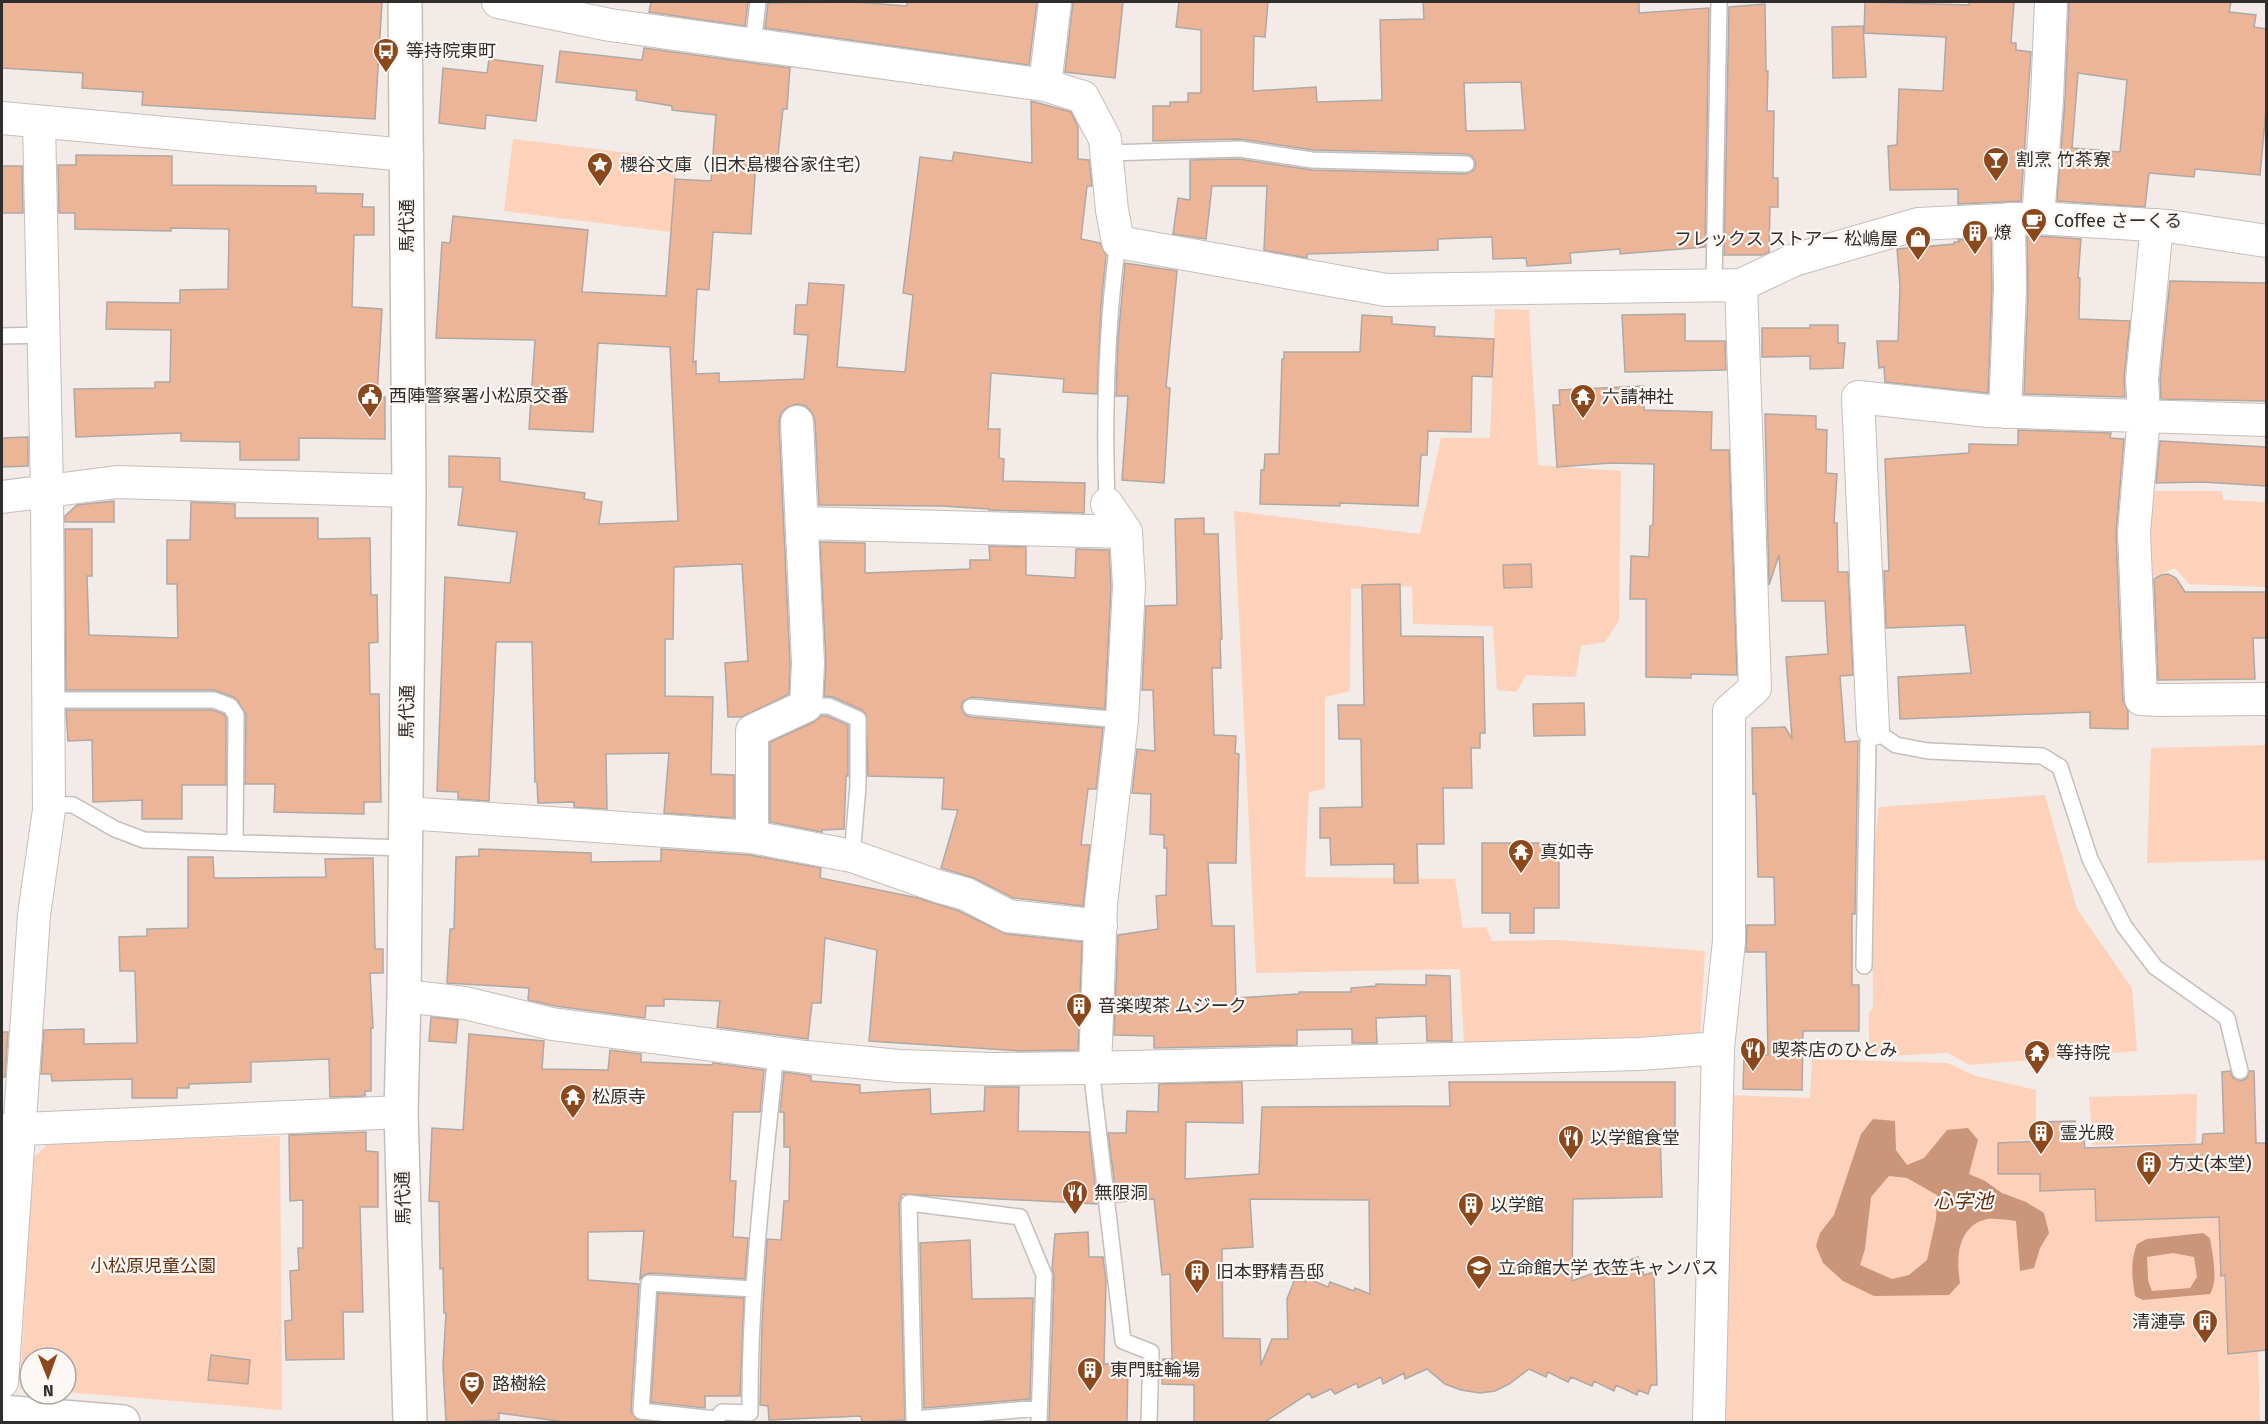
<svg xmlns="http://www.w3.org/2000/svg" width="2268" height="1424" font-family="'Fira Sans','Noto Sans JP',sans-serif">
<rect width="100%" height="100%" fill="#f2ebe7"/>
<path fill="#fdd1ba" d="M513 139 679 159 675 179 671 232 504 211Z
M1495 309 1529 310 1538 465 1621 471 1619 621 1605 642 1581 646 1576 677 1527 675 1516 692 1497 690 1493 626 1413 624 1412 586 1351 589 1350 691 1325 697V789L1309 792 1305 877 1455 879 1463 928 1486 927 1492 941 1558 940 1705 951 1700 1039 1464 1042 1460 969 1256 973 1234 511 1420 534 1441 438H1490Z
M2148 491H2222L2223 500 2266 502V587L2189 584 2175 568 2147 580Z
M2266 745V860L2147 863 2151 748Z
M2045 795 2077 909 2132 988 2137 1051 1970 1065 1948 1053 1869 1057V1013L1873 1008 1872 866 1879 807Z
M1812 1059 1947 1063 1976 1076 2036 1090V1138L1998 1144 1999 1174H2040V1190L2095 1178 2097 1221 2208 1217 2219 1203 2226 1313 2257 1316 2260 1422H1722L1729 1095 1810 1098Z
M2197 1094 2196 1143 2093 1145 2089 1097Z
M280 1136 282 1410 66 1392V1358H30V1389H20L32 1159 50 1142Z"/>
<path fill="#ca9579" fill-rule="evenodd" d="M1873 1119 1895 1121 1896 1150 1907 1165 1924 1158 1947 1130 1968 1128 1978 1140 1969 1174 1985 1181 2002 1193 2026 1202 2044 1213 2049 1233 2040 1248 2034 1268 2020 1271 2016 1221C2007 1220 1995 1218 1987 1219 1957 1226 1956 1258 1960 1283L1949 1295 1874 1296 1843 1281 1823 1263 1816 1246 1820 1233 1834 1215 1861 1134ZM1889 1176 1907 1178 1937 1195 1936 1219 1927 1260 1909 1275 1892 1279 1860 1265 1865 1249 1871 1197Z
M2203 1233 2210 1238C2212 1254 2219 1279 2210 1294L2143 1300 2135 1296C2132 1277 2130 1262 2137 1244L2147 1239ZM2173 1253 2194 1257 2197 1277 2190 1288 2152 1291 2148 1280 2147 1257Z"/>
<path fill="#ecb598" stroke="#afa8a4" stroke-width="1.5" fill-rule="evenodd" d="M2 2H382L375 119 142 105 143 92 82 88 83 73 2 68Z
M651 2H748L745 26 649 12Z
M1073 2H1123L1115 78 1065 72Z
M1179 2H1268L1265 37 1254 36 1253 91 1316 87 1317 102 1382 100 1380 20 1424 19 1423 2H1639V13L1709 8 1705 247 1620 254V249L1570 253 1571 263 1527 266 1526 258 1493 259 1492 237 1438 239V250L1307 254V258L1264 250 1267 186H1212L1206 239 1173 234 1178 198 1190 200V160L1239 159 1312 170 1466 174 1474 170 1476 164 1472 156 1466 154 1313 150 1240 139 1153 141V106H1170V102H1188V93H1201V30L1176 27ZM1521 82 1525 130 1466 131 1464 83Z
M1865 2 1969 5V2H2014L2011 43H2016V50L2031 52 2021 201 1958 204V189L1890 190 1888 146 1897 145 1899 89 1943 91 1946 37 1864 33Z
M2069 2H2231L2229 12 2256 15 2254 27 2266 29V110L2260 175 2195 169 2194 177 2149 173 2145 207 2057 201 2065 100ZM2078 73 2127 80 2120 152 2072 148Z
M768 3 855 2 907 6V2H1037L1029 65 765 28Z
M1765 4 1766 71H1768L1767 111H1774L1773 178H1778V207H1770L1769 252 1762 255H1724L1729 7Z
M1863 26 1866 77 1833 78 1832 27Z
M644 48 790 68 787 109H783L777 164 756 162 751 234 713 232 709 290 697 289 693 362 696 361V374L719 373V382L804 379 808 335 794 334 796 305H807L809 283 844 285 837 367 905 372 913 295 903 293 920 157 952 161 954 152 1032 163 1031 101 1071 112 1078 127V159L1089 160 1092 186H1087L1081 239 1100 243 1106 255 1101 306 1097 394 1063 392 1064 379 991 373 988 429H1000L999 458 1004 459 1003 481 1085 483 1084 513 989 510V509L942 506 819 505 815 421 812 413 806 406 797 404 788 407 781 413 779 423 790 663 789 694 742 717H728L725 663 748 661 742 564 674 567 673 639H665V696L713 697 711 774 734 775V818L664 813 669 753 606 754 607 809 574 807V802L538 803 537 782H535L532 642H496L489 801 458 799V792L437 791 445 577 510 583 517 532 458 525 463 487H449V456L500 458V481L585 493 584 499 602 502 599 524 678 521 670 347 598 343 593 432 529 429 535 340 436 338 442 242 450 243 453 216 588 230 582 292 666 296 675 179 711 181 716 115 672 110V106L636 100 637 91 556 82 560 51 642 60Z
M489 59 543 66 536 121 486 115 485 129 439 123 443 68 487 73Z
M76 155 172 156V185L316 186V193L363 194 362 207H374V235H354L352 307 382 309 377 397H385V439L299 438V460H240V442L181 441V433L76 437 74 389 155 388V382H170L171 330 106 329 107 302 180 303V290L228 289 229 229 171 228V231L75 229V213H59L58 165H76Z
M2 166H22L23 213H2Z
M2038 236 2081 239 2078 278H2080L2079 319 2130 321 2124 377 2125 397 2024 394 2028 290 2027 237Z
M1991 238 1992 289 1988 393 1885 382 1884 367 1879 368 1877 341H1898L1900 286 1897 249 1954 244V242H1959L1958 240Z
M1125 263 1177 271 1166 387 1170 388 1164 483 1122 480 1128 396H1116L1118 340Z
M2170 281 2266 283V401L2161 399 2160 379Z
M1685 314V341H1725L1726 370 1625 372 1622 315Z
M1362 315 1392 317V324L1435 327 1434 336 1494 339 1492 377 1472 376 1471 432 1428 431 1427 455H1421L1418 506 1340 503V506L1260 504 1261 470H1264L1265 454H1279L1282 359H1284V352H1360Z
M1810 325H1838V343H1845L1843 368 1810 369V356L1762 357V328H1810Z
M1644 386V410L1712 412 1711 450H1729L1737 675 1691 674V678L1646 677V599H1630L1631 556 1649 557 1650 526 1653 525 1654 464 1611 463 1557 467 1553 405H1560L1559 390Z
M1765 414 1816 416V429L1827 430 1826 473 1837 474 1834 523H1837L1838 572H1848L1853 675 1840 676 1845 742 1858 741 1855 914H1852V985H1859V1031H1803L1802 1090 1743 1089 1744 1055H1768L1766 952H1746L1747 925H1775L1774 877H1758L1756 793 1753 794 1752 728 1785 727 1792 739 1786 657 1828 654 1825 601H1782L1779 555 1769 585Z
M2018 430 2111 433 2110 438 2124 439 2116 533 2123 700 2128 711V729L2090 728V712L1900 719 1898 677 1971 673 1965 625 1886 628 1884 571H1889L1885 459 1969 453V444L2018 445Z
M28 437V466L2 467V438Z
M2160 441 2266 447V486L2203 482 2156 483Z
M114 501V522H65V516L77 505Z
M191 502 235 504V518H318V539L370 538 371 595H377L378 642 369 643 370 694H379L381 802H364V814L274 812 275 784H245L246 715 238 701 233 697 214 690H66L65 529H92V576H87L89 635 178 638 177 584H167V540H190Z
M1204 518V534H1218L1222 639H1220L1221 668H1212L1214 735 1236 736 1235 753 1239 754 1236 863H1208L1212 926H1234L1236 998 1299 994V992H1351V988L1376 986V984L1426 985V975L1450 976 1452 1041H1427L1426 1016 1376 1018 1377 1043H1352V1029L1297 1030V1045L1154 1048V1036L1114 1035 1118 935 1158 929 1156 896 1166 895 1167 848H1164V835L1150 834 1151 794 1132 793 1137 749 1155 751 1153 690H1142L1146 606 1177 605 1175 519Z
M820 542 865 543V573L970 569V560H990L989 546 1026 547V575L1075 578 1076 549 1109 550 1111 586 1105 709 972 697 963 701 961 707 965 715 970 717 1103 728 1096 789H1088L1081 845H1090L1083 906 1013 898 974 878 941 868 958 810 942 809 944 778 868 776 866 714 862 710 833 697 824 696 826 662Z
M1531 564 1532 587 1504 588 1503 565Z
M2168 574 2176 578 2185 592H2266V638H2253L2255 679 2158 680 2154 579 2161 575Z
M1400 584 1401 636 1483 637 1485 733H1480V748H1471L1472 788H1443L1444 844H1417L1418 883H1394V864L1331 865 1330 838H1320V808L1362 807 1361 739H1339L1338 705H1364L1362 585Z
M1584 703 1585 735 1534 736 1533 704Z
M66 710H212L224 714 226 718V785H182V819H142V800L93 802 92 740 68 741Z
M821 716H827L848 725V776H846L844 829 822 830V832L770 822V742L814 722Z
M1482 843H1559V908H1534V933H1510V913H1482Z
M479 849 591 853V862L661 861V849L750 855 821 868 820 878 918 898 959 911 1006 934 1082 942 1078 1050 1020 1051 869 1041 877 950 825 938 821 1003H812L808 1039 717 1027 720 1001 664 999V1006H646L645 1018 555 1006 528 1000 529 988 447 983 450 929H454L456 857 479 856Z
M188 857H213L214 878H231L326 877 325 859 373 858 375 949H383V973H370L373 1028H371V1091H365V1096L330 1097 329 1059 251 1062V1082L189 1084V1088H177V1098H132V1079L52 1081 51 1074H41L44 1030 84 1029V1044L137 1043 135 971H120L119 937 147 936V929L188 928Z
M431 1017 458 1020 456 1043 429 1041Z
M2 1032H8L5 1077H2Z
M469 1034 544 1041 542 1069 608 1070 610 1050 641 1054V1062L712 1065 713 1063 764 1070 760 1112H733L730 1181H736L733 1237 748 1238 745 1279 650 1273 644 1275 640 1279 644 1231 588 1232V1280L639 1284 631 1411 636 1419 657 1422H565L499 1413V1420L446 1422 443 1366 446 1313H444L443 1268 440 1269 439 1202 429 1201 432 1128 463 1130Z
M2230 1071 2233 1078 2242 1081 2247 1078 2249 1071H2254L2256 1143H2266V1350L2228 1354 2225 1275 2221 1276 2219 1217 2096 1221 2095 1189 2040 1191V1174H1998V1143L2040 1141V1122L2075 1121V1141H2084L2085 1148 2202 1144 2203 1134 2224 1133 2222 1072Z
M784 1072 811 1076V1081L860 1085V1093L930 1089 931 1114 984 1111 985 1087H1019L1018 1131 1089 1132 1097 1204 902 1194 899 1203 905 1420 862 1422 861 1416 769 1420 768 1406 760 1405 762 1323 767 1239 781 1240 784 1201H789L790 1147H784V1112H780Z
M1242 1082 1243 1123 1186 1122 1185 1179 1259 1174 1262 1107 1450 1106 1449 1082H1675V1130L1660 1129 1662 1197 1573 1199 1572 1281 1638 1257 1644 1275 1654 1272 1657 1385H1651L1648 1394 1638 1390 1637 1395 1616 1385 1614 1391 1594 1381 1592 1386 1571 1377 1568 1382 1548 1372 1546 1377 1529 1369 1509 1384 1495 1391 1480 1393 1461 1390 1445 1384 1427 1369 1405 1379 1404 1373 1383 1384 1381 1377 1358 1388 1357 1383 1335 1394 1331 1389 1312 1398 1309 1393 1265 1422H1194V1385L1162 1384 1163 1359H1172L1170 1274 1162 1275 1154 1199 1117 1202 1108 1133H1126L1127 1111 1158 1112 1159 1084ZM1250 1199 1369 1200 1370 1294 1355 1288 1354 1291 1330 1282 1328 1287 1307 1278 1305 1282 1295 1279 1287 1299 1288 1339H1272L1261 1365 1260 1339 1223 1338 1222 1249 1253 1247Z
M366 1132V1151L378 1152V1207H360L363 1312H343L344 1359 286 1360 285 1321 292 1320 290 1271 299 1270 298 1248H303V1200L290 1201 289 1135Z
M1088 1232 1089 1257H1103L1106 1281 1104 1364H1128L1127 1422H1049L1054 1275 1052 1269 1055 1234Z
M970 1240 972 1299 1033 1298 1030 1399 924 1408 920 1243Z
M658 1293 744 1298 740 1396H705V1408L651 1402Z
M211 1355 250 1360 248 1384 208 1380Z"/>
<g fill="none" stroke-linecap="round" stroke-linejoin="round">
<defs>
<path id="service" d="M753 44 758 2
M1107 153 1240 149 1312 160 1466 164
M1714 284 1719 2
M2 336 44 335
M1107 504C1104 417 1106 328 1118 242
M48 700H214L230 706 236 715 235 842
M806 706H829L858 719V786L852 856
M971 707 1122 720
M48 804 73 805 115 829 144 840 405 848
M1864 966 1868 743 1873 729 1896 745 1928 751 2042 756 2060 767 2090 859 2124 926 2155 967 2227 1018 2240 1071
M1091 1068 1123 1341 1151 1352 1149 1422
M716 1419 641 1411 649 1283 754 1289
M713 1422 722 1412 750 1413C749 1293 764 1173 776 1053
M1039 1422 1044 1275 1020 1217 909 1203 914 1419 1039 1408"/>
<path id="minor" d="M498 2 610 25 1045 85 1083 97 1105 139 1112 210 1118 242 1386 290 1741 285 1794 260 1918 224 2038 218 2168 226 2266 241
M1045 85 1055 2
M2 118 407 155
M2038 218 2047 99 2051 2
M2157 225 2142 379 2144 416 2134 532 2141 699 2160 700 2266 699
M2005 412 2010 289 2009 219
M2 497 117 482 409 491
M803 523 1126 532
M1873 729 1858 397 1988 411 2266 420
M406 813 752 837 852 856 937 886 966 894 1008 916 1101 926
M752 837V731L806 706 808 663 797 422
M404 996 465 1003 552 1024 806 1057 899 1066 992 1069 1091 1068 1640 1054 1718 1048
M1095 1068 1101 904 1122 720 1129 586 1126 532 1107 504
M2 1130 401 1112
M2 1382 34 915 49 810 47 492 39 123
M1709 1422 1718 1048 1729 941V711L1755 688 1741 285"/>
<path id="tertiary" d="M405 2 409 491 404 996 401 1112 410 1422
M2 1412 123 1422"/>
</defs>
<use href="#service" stroke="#c5bebb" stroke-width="18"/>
<use href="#minor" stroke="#c5bebb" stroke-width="34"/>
<use href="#tertiary" stroke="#c5bebb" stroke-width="36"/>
<use href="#service" stroke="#fff" stroke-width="15"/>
<use href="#minor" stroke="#fff" stroke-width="32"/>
<use href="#tertiary" stroke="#fff" stroke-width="33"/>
</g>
<defs>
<symbol id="bus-pin" viewBox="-11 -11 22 30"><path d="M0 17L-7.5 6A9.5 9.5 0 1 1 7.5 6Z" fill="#8c481d" stroke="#fef8f5"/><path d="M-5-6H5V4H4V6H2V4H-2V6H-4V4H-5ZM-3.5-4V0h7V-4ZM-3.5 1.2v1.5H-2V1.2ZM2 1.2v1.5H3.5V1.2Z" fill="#fff"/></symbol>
<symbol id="bar-pin" viewBox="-11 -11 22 30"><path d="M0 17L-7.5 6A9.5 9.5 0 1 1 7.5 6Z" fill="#8c481d" stroke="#fef8f5"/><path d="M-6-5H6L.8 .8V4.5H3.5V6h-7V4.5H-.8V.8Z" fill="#fff"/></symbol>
<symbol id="sight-pin" viewBox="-11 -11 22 30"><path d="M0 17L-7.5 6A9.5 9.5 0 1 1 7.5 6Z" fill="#8c481d" stroke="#fef8f5"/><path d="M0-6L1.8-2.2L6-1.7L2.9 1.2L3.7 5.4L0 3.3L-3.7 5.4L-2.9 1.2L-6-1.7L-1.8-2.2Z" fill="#fff"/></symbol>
<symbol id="cafe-pin" viewBox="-11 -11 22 30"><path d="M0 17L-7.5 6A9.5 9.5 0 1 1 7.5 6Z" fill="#8c481d" stroke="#fef8f5"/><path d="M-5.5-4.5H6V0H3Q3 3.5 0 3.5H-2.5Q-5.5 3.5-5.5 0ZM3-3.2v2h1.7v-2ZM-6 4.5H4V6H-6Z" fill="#fff"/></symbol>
<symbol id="building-pin" viewBox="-11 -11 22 30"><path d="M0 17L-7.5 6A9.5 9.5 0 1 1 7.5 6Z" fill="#8c481d" stroke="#fef8f5"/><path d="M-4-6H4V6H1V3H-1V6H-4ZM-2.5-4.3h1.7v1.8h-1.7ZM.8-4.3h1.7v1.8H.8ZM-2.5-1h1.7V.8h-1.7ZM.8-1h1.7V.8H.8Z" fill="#fff"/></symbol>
<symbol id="shop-pin" viewBox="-11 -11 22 30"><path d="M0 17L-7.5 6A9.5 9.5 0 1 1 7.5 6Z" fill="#8c481d" stroke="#fef8f5"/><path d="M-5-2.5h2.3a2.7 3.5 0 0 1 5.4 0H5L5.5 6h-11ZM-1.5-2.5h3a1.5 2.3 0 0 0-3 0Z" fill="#fff"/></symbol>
<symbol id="civic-pin" viewBox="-11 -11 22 30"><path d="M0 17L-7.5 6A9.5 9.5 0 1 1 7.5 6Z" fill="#8c481d" stroke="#fef8f5"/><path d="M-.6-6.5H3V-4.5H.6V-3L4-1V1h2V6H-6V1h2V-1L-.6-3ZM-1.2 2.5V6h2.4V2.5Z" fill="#fff"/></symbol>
<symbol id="temple-pin" viewBox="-11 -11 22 30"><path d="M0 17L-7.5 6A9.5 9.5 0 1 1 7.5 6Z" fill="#8c481d" stroke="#fef8f5"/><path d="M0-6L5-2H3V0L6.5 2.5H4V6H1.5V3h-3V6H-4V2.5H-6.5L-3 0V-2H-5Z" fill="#fff"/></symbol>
<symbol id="restaurant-pin" viewBox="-11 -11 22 30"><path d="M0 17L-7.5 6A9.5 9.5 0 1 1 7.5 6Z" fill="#8c481d" stroke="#fef8f5"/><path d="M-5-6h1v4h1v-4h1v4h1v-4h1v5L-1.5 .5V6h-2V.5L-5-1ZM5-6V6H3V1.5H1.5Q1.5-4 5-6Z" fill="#fff"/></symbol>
<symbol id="university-pin" viewBox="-11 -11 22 30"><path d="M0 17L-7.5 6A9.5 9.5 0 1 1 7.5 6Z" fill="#8c481d" stroke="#fef8f5"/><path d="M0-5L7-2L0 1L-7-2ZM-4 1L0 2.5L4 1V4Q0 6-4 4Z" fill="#fff"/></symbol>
<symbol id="theatre-pin" viewBox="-11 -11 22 30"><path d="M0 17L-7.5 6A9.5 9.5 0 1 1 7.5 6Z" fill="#8c481d" stroke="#fef8f5"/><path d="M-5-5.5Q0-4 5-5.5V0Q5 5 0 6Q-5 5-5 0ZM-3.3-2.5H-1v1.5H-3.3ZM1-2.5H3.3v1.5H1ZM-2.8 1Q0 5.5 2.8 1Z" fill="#fff"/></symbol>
</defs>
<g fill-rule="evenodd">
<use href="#bus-pin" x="371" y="36" width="30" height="40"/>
<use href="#bar-pin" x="1981" y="145" width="30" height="40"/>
<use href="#sight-pin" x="585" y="150" width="30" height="40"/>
<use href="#cafe-pin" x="2019" y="206" width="30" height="40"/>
<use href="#building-pin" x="1960" y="218" width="30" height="40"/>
<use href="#shop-pin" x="1903" y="224" width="30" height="40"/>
<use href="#civic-pin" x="355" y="381" width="30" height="40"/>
<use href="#temple-pin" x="1568" y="382" width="30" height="40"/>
<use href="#temple-pin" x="1506" y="837" width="30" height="40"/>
<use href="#building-pin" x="1064" y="991" width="30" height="40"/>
<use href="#restaurant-pin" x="1738" y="1035" width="30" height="40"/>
<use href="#temple-pin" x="2022" y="1038" width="30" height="40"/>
<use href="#temple-pin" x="558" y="1082" width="30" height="40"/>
<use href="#building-pin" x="2026" y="1118" width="30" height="40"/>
<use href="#restaurant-pin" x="1556" y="1123" width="30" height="40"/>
<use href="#building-pin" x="2134" y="1149" width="30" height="40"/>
<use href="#restaurant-pin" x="1060" y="1178" width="30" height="40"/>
<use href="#building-pin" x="1456" y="1190" width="30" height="40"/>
<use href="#university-pin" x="1464" y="1253" width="30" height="40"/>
<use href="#building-pin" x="1182" y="1257" width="30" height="40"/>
<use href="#building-pin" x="2190" y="1307" width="30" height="40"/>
<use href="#building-pin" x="1075" y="1355" width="30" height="40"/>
<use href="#theatre-pin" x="457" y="1369" width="30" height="40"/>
</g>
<g text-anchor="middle" stroke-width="4.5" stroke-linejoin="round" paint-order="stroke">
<g font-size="18" fill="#302e2c" stroke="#fef8f5" text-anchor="start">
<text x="406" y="57">等持院東町</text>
<text x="2016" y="166">割烹 竹茶寮</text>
<text x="620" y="171">櫻谷文庫（旧木島櫻谷家住宅）</text>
<text x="2054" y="227">Coffee さーくる</text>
<text x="1994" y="239">燎</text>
<text x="1898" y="245" text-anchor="end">フレックス ストアー 松嶋屋</text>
<text x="389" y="402">西陣警察署小松原交番</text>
<text x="1602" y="403">六請神社</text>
<text x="1540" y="858">真如寺</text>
<text x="1098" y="1012">音楽喫茶 ムジーク</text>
<text x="1772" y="1056">喫茶店のひとみ</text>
<text x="2056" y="1059">等持院</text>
<text x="592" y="1103">松原寺</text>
<text x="2060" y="1139">霊光殿</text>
<text x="1590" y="1144">以学館食堂</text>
<text x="2168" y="1170">方丈(本堂)</text>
<text x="1094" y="1199">無限洞</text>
<text x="1490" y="1211">以学館</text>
<text x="1498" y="1274">立命館大学 衣笠キャンパス</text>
<text x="1216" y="1278">旧本野精吾邸</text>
<text x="2186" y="1328" text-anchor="end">清漣亭</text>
<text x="1110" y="1376">東門駐輪場</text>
<text x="492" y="1390">路樹絵</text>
</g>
<g font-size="18" fill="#302e2c" stroke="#fef8f5">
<text transform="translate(407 226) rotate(-90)" y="6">馬代通</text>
<text transform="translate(407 712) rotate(-89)" y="6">馬代通</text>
<text transform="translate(403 1198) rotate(-91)" y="6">馬代通</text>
</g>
<g font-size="18" fill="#663314" stroke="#fef8f5">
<text x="153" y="1272">小松原児童公園</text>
</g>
<g font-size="20" font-style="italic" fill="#622f10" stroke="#fef8f5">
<text x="1963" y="1208">心字池</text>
</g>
</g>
<rect width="2268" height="1424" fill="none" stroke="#302e2c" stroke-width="6"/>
<g transform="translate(48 1376) rotate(179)"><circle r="28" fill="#fef8f5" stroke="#aca7a5" stroke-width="1.5"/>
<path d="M0-4.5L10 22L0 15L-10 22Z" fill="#8c481d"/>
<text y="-9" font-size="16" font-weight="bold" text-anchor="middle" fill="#302e2c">N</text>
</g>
</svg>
